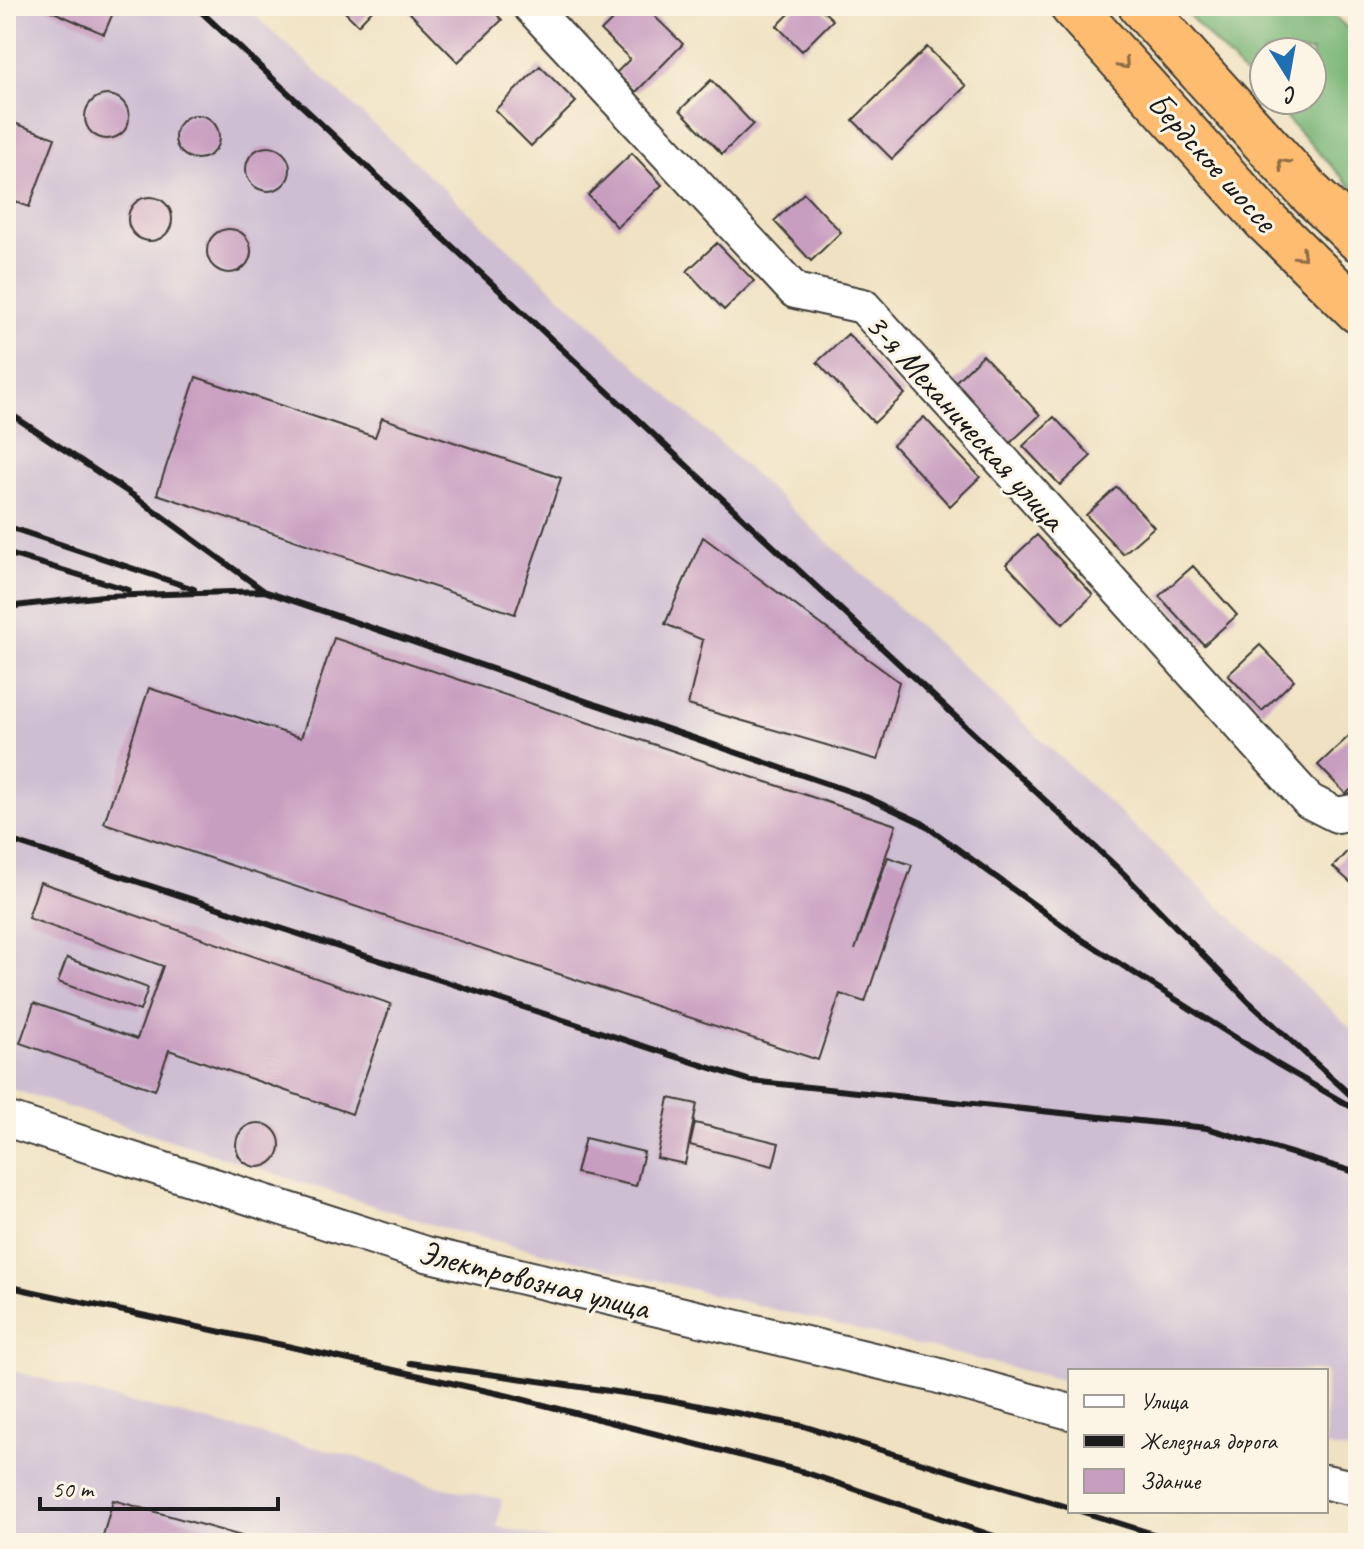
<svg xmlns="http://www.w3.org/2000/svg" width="1364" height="1549" font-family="Caveat,sans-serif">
<rect width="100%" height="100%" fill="#fcf5e5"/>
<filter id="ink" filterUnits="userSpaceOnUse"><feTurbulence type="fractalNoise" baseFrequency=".0125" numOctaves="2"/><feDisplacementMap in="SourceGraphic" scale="16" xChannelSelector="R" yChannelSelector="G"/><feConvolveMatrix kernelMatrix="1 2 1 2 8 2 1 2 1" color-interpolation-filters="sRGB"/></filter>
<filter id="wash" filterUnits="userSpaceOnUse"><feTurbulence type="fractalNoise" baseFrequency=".006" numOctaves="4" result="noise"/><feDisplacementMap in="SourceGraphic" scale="32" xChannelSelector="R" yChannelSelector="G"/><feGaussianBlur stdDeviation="1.8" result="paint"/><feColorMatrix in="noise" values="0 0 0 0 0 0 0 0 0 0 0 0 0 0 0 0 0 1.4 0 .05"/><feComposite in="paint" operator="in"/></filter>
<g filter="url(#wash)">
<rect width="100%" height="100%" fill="#efe1c1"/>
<path fill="#cdbed2" d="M6 6H245L973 676 1358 1035V1453L1326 1446V1371H1070V1382L443 1228 6 1087Z
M6 1369 108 1397 359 1458 440 1487 502 1499 497 1527 564 1543H6Z"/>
<path fill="#76b373" stroke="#496848" stroke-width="2" d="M1180 6H1324L1358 38V194L1269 100H1312V52H1264V95Z"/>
<g id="blocks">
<path fill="#c89ec0" d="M40 6H116L104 34Z
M339 6H376L358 25Z
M417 6H489L502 20 458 62 410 13Z
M626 6H644L683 44 636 92 616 73 630 59 601 31Z
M797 6H818L833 20 802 51 777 26Z
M927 47 966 86 892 159 853 120Z
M540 66 576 102 531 146 495 110Z
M711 80 753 124 722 154 680 110Z
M85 117a22 22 0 1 1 44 0a22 22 0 1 1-44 0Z
M175 137a22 22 0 1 1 44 0a22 22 0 1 1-44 0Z
M6 120 55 138 29 207 6 198Z
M246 169a22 22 0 1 1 44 0a22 22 0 1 1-44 0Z
M632 153 662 185 617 227 588 195Z
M804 193 841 232 811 261 774 221Z
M128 219a22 22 0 1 1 44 0a22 22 0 1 1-44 0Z
M207 251a22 22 0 1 1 44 0a22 22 0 1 1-44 0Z
M717 243 754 281 724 310 687 271Z
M848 334 905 394 874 423 817 362Z
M983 355 1040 415 1009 444 953 384Z
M196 377 375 437 382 418 561 478 515 614 157 494Z
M924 417 980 477 950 506 893 445Z
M1054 417 1091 456 1060 485 1023 446Z
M1117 487 1154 527 1123 554 1086 515Z
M1037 535 1093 595 1063 624 1006 564Z
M703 537 899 682 878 760 688 705 703 640 665 624Z
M1193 566 1237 615 1204 645 1159 596Z
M334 638 896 825 855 950 888 857 912 865 865 1002 840 994 818 1060 104 823 149 688 301 738Z
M1260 645 1294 680 1262 711 1228 675Z
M1349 736 1358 746V783L1346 794 1318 765Z
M1358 839V889L1333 867Z
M40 882 391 1004 352 1114 169 1050 155 1090 20 1043 34 1003 137 1039 163 966 28 918Z
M67 958 148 988 140 1011 58 982Z
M669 1098 697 1104 685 1164 657 1158Z
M236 1145a22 22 0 1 1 44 0a22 22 0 1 1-44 0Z
M695 1123 779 1143 773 1166 690 1145Z
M585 1138 644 1152 636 1186 576 1173Z
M113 1500 263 1542V1543H101Z"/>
</g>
</g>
<g filter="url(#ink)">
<use href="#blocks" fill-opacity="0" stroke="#3c3a35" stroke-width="2"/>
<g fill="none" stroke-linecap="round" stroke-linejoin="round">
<defs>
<path id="street" d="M530 6 795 291 863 306 1309 801 1337 815 1358 811
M6 1119 426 1254 932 1374 1070 1412
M1326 1482 1358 1489"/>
<path id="highway" d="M1072 6 1265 220 1358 311
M1141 6 1308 191 1358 239"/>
</defs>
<use href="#street" stroke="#3c3a35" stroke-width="38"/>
<use href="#highway" stroke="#3c3a35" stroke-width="48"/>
<use href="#street" stroke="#fff" stroke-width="34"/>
<use href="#highway" stroke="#febc70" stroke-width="44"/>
<path stroke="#1c1c1c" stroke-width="6" d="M195 6 1125 875 1249 1002 1358 1102
M6 411 137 498 264 591 866 797 922 823 1081 939 1277 1064 1355 1109
M6 526 194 589
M6 553 129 590
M6 607 103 596 264 591
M6 839 751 1081 1207 1128 1358 1173
M6 1286 287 1346 509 1396 804 1472 1015 1543
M410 1363 659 1398 803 1426 1070 1508
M1080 1511 1182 1543"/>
</g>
<defs><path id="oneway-chevron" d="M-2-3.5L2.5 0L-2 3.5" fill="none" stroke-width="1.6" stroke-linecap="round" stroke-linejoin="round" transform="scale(2)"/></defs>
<g stroke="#8d6c46">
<use href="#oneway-chevron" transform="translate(1124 64) rotate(48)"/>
<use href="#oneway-chevron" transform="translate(1283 164) rotate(-132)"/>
<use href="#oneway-chevron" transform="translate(1301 255) rotate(44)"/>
</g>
</g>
<g text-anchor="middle" stroke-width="6" stroke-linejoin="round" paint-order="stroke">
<g font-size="34" fill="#1c1c1c" stroke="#fcf5e5">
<text transform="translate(1213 161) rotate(48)" y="12">Бердское шоссе</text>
<text transform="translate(966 421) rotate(48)" y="12">3-я Механическая улица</text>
<text transform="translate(534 1279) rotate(14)" y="12">Электровозная улица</text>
</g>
</g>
<rect width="1364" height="1549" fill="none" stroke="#fcf5e5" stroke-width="32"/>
<rect x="1068" y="1369" width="260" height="144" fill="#fcf5e5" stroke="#a29e95" stroke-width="2"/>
<rect x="1084" y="1395" width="40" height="12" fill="#ffffff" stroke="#a29e95" stroke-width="2"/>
<text x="1140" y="1409" font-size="24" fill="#1c1c1c">Улица</text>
<rect x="1084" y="1435" width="40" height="12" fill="#1c1c1c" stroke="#a29e95" stroke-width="2"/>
<text x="1140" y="1449" font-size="24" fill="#1c1c1c">Железная дорога</text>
<rect x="1084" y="1469" width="40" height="24" fill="#c89ec0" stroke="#a29e95" stroke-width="2"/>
<text x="1140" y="1489" font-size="24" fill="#1c1c1c">Здание</text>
<g transform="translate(1288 76) rotate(169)"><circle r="38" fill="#fcf5e5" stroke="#a29e95" stroke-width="2"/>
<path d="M0-6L14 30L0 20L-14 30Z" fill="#1f6fb2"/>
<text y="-12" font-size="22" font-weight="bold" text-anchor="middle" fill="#1c1c1c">С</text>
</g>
<path d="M40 1497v12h238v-12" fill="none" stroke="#1c1c1c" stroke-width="4"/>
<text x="52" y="1497" font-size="24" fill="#1c1c1c" stroke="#fcf5e5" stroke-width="6" paint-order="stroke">50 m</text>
</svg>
